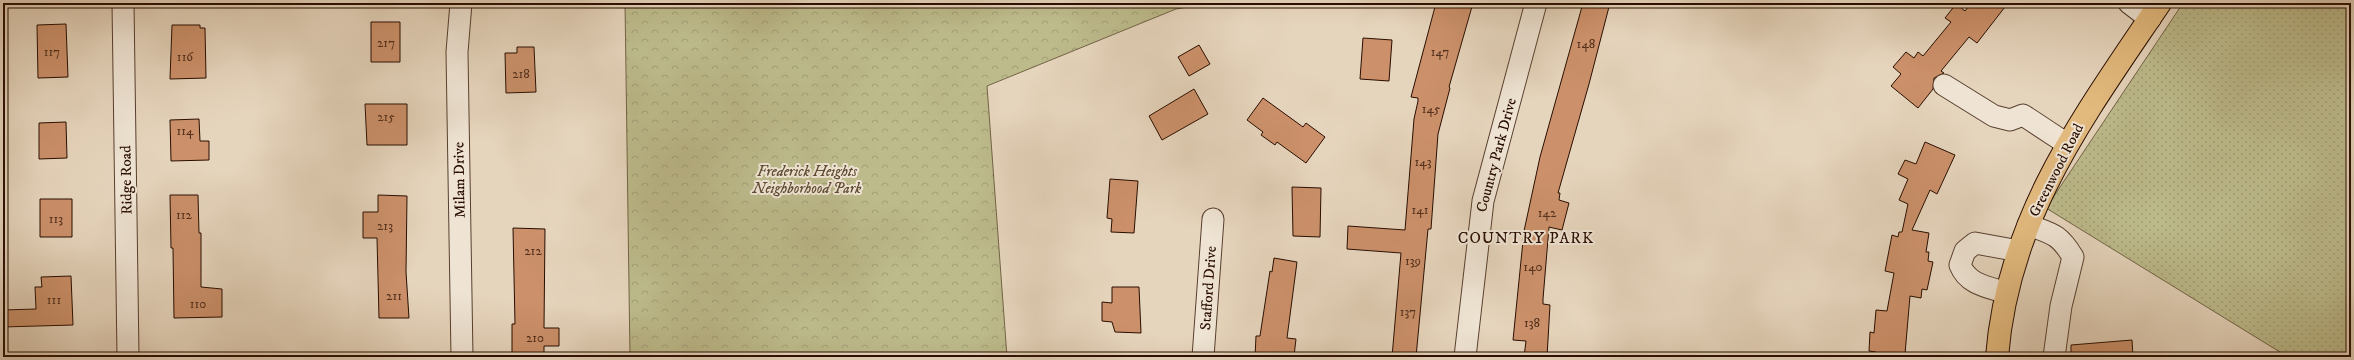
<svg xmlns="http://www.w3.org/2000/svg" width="2354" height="360" font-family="'IM FELL DW Pica',serif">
<defs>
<pattern id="grass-dots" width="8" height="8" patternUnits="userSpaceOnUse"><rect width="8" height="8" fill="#bdbb8c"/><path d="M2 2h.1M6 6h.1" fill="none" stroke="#a2a077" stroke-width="1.8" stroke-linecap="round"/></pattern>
<pattern id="park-crowns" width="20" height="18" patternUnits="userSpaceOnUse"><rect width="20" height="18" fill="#bdbb8c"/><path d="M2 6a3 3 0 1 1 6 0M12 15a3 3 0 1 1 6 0" fill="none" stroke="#a2a077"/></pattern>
</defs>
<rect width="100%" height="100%" fill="#e6d5bd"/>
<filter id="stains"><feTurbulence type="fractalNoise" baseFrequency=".005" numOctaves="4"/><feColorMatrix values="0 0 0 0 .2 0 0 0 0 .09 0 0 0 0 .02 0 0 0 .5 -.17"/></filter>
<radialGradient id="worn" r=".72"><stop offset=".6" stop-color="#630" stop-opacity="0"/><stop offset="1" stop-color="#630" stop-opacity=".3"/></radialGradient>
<path fill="url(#grass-dots)" stroke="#726446" d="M2183 3H2351V357H2288L2046 208Z"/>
<path fill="url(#park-crowns)" stroke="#726446" d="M625 3H1211L1176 9 987 86 1007 357H630Z"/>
<path fill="#cc916b" stroke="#280d00" d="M1436 3H1473L1449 87 1450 88 1438 134 1431 229H1428L1416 357H1392L1401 253 1347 249 1348 226 1405 230 1414 119 1418 101V98L1411 97Z
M1583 3H1610L1589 84 1558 193H1560L1559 200 1569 203 1562 230 1549 227 1543 299V304L1550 305 1547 357H1524L1526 341 1513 340 1524 231 1540 157Z
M1971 3H2008L1977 43 1969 37 1941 71 1944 73 1934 78 1933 89 1918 108 1891 86 1901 74 1893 67 1906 52 1914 58 1918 52 1923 56 1951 22 1945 18 1956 4 1965 11Z
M371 22H400V62H371Z
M66 24 68 77 38 78 37 25Z
M172 25H200V28H205L206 78 170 79Z
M1363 38 1392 40 1389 81 1360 79Z
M1199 45 1210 64 1189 76 1178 57Z
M517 47H534L536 92 506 93 505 53H517Z
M1194 89 1208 114 1162 140 1149 116Z
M1263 98 1303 127 1306 123 1325 137 1306 163 1277 142 1275 145 1261 135 1263 132 1247 120Z
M365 104H407V145H367Z
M199 119 200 141H209V160L171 161 170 120Z
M66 122 67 158 39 159V123Z
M1925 142 1955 155 1937 194 1930 190 1912 230 1929 233 1926 252H1929L1928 261 1933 262 1927 290 1922 289 1921 298 1910 296 1905 354 1901 353 1900 357H1875L1876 352 1869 351 1870 332 1874 333 1876 310 1887 311 1894 273 1885 271 1892 235 1898 237 1899 232H1902L1908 204 1899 200 1908 179 1898 174 1905 160 1916 164Z
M1110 179 1138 181 1134 233 1111 232 1112 219 1107 218Z
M1292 187 1321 188 1320 237 1293 236Z
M170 195H198L199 233H201V287L222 289V317L174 318 173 248H171Z
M378 195 407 196 406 272 409 318H379L377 238H363V212H378Z
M40 199H72V237H40Z
M513 228 545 229 544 328H559V346H544V357H512V324H515Z
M1274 258 1297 262 1287 338 1296 339 1294 356 1255 357 1256 336H1260L1270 271 1272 272Z
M71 276 73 325 3 327V310L36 309 35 287H42L41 277Z
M1112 287H1139L1141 333 1115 332 1112 322 1102 321V302L1112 303Z
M2132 340 2133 357H2071V345Z"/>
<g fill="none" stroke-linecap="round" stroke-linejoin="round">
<defs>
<path id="minor" d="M123 3 128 357
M461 3 457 52 462 357
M2129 3 2150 19
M1944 85 1994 116 2010 120 2023 115 2067 144
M2028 225C2053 234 2059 234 2073 257L2061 306 2054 357
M2007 293C1988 287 1968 285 1960 265L1965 251 1975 243 2019 251
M1203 357 1213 219
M1465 357 1483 201 1536 3"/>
<path id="major" d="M1997 357C2008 216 2084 116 2160 3"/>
</defs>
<use href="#minor" stroke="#583f2f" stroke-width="23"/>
<use href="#major" stroke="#280d00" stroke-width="24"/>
<use href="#minor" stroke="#efe4d4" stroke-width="21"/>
<use href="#major" stroke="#e3ba7e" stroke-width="22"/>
</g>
<g text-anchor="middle" stroke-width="4" stroke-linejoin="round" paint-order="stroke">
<g font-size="13" fill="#512e1b">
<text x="386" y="47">217</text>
<text x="1586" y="48">148</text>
<text x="52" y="56">117</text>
<text x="1440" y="56">147</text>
<text x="185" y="61">116</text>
<text x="521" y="78">218</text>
<text x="1431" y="113">145</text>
<text x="386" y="121">215</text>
<text x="185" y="135">114</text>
<text x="1423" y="166">143</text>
<text x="1420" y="214">141</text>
<text x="1547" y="217">142</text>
<text x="184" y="219">112</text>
<text x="56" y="223">113</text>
<text x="385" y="230">213</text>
<text x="533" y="255">212</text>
<text x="1413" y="265">139</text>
<text x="1533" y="271">140</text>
<text x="394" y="300">211</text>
<text x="54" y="304">111</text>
<text x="198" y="308">110</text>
<text x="1408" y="316">137</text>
<text x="1532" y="327">138</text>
<text x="535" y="342">210</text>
</g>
<g font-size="15" fill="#280d00" stroke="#efe4d4">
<text transform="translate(1496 155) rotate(-75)" y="5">Country Park Drive</text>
<text transform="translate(2056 170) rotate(-63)" y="5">Greenwood Road</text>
<text transform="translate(126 180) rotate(-91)" y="5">Ridge Road</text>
<text transform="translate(459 180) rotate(-91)" y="5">Milam Drive</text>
<text transform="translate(1208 288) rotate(-86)" y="5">Stafford Drive</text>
</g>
<g font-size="15" font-style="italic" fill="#5c4a31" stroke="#efe4d4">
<text x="807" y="176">Frederick Heights<tspan x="807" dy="17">Neighborhood Park</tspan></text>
</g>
<g font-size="16" letter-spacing="1" fill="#280d00" stroke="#efe4d4">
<text x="1526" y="243">COUNTRY PARK</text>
</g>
</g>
<rect width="2354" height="360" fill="none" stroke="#e6d5bd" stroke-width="16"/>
<rect x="4" y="4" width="2346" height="352" fill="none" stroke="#280d00" stroke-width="2"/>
<rect x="8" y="8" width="2338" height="344" fill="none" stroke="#280d00"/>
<rect width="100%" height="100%" filter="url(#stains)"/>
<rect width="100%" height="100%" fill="url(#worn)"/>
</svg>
